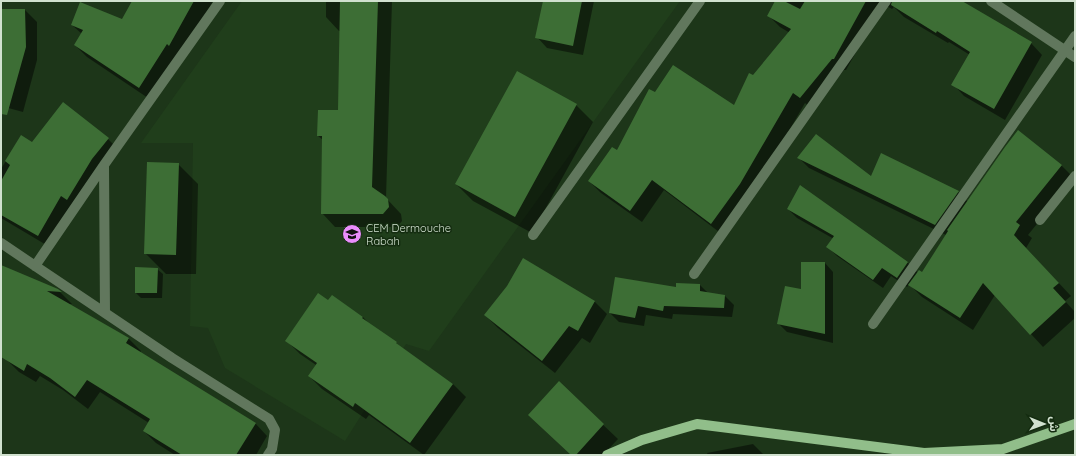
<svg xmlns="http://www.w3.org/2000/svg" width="1076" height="456" font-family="Quicksand,'Noto Sans Arabic',sans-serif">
<rect width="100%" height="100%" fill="#1d3619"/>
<path fill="#203e1b" d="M242 1H680L429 351 406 344 345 441 225 368 208 328 190 326 193 143H141Z"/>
<path fill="#0007" d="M133 1H213L181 57 151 100 87 57 75 45 82 34 72 25 123 20Z
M326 1H392L386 198 401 214 402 221 397 227H335L322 213 323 140 318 136 339 111 341 31H339L326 17Z
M544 1H594L583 55 547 48 537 37Z
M776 1H961L1031 43 1042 55 1005 120 964 96 953 84 970 55 949 42 948 43 904 17 894 7 892 9 881 3 868 31 846 70H844L812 109 805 103 752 195 723 235 664 190 642 222 601 193 589 181 617 152 655 93 734 107 754 76 790 33 780 27 768 15Z
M1 10H25L37 22V60L23 112 1 106Z
M576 105 593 122 532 233 473 201 456 184Z
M21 136 32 143 108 139 118 149 48 246 1 218V169Z
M799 158 871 178 958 192 968 202 1061 165 1074 178 1028 235 1032 238 1026 248 1071 296 1065 301 1075 312V318L1043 347 995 295 973 330 922 297 909 284 907 287 891 276 883 288 837 256 828 247 834 239 797 218 788 209 800 187 908 263 918 273H922L946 235 809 168Z
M178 164 198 184 196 274H166L145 253Z
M524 260 595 302 607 314 590 343 582 338 555 373 498 328 485 315 508 286Z
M825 263 833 272V343L787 332 778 323Z
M1 266 58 290 72 304H66L129 339 141 351 140 353 255 423 267 436 256 455H175L156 443 144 431 149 423 100 392 88 409 63 390 40 376 36 382 19 372 7 360 1 349Z
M157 269 163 274 162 298H141L136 293Z
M700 285 709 294 725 296 734 305 732 317 673 314 672 319 646 315 644 326 619 322 610 313 677 288Z
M332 296 363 317 370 325 396 343 400 347 453 384 466 397 424 455 369 415 366 419 322 389 309 376 316 365 300 354 287 341 328 302Z
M559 383 618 439 603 455H571Z
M753 444 764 455H708L707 453Z"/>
<path fill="#3d6e35" d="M132 1H194L169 46 167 44 139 88 74 45 83 30 71 25 80 2 122 19Z
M340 1H378L372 187 385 196 388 199 389 207 383 214H321L322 136H317L318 110H338Z
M543 1H582L573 46 535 38Z
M775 1H784L800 9 805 1H866L834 59H832L800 98 793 93 740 184 711 224 652 180 630 211 588 181 612 147 617 150 649 89 655 92 673 65 734 105 749 73 753 75 791 29 767 16Z
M892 1H962L1032 42 994 109 951 85 970 52 937 31 936 33 891 5Z
M1 9H25L26 47 7 115 1 114Z
M517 71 577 104 515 217 455 184Z
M63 102 109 138 92 159 67 200 61 196 38 236 1 215V181L10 165 5 161 21 135 32 142Z
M1018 130 1062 165 1016 222 1020 225 1014 235 1059 283 1053 288 1066 302 1030 335 983 283 960 318 908 285 919 270 922 272 948 231 947 230 1005 147Z
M816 134 871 176 881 153 959 191 935 225 797 158Z
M147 162 179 163 176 255 144 254Z
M800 185 908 262 897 278 882 268 873 280 826 247 834 236 787 209Z
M523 258 595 301 578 331 569 326 542 361 484 315 507 286Z
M801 262H825V334L777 324 785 286 801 289Z
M1 265 58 289 62 292 47 291 129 338 126 343 256 423 236 455H182L143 431 150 419 87 380 75 397 50 378 27 364 24 371 1 357Z
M135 267 158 268 157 293H135Z
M615 277 676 287V283L700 284V291L725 295 724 308 664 306 663 311 638 306 635 318 609 313Z
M318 293 328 300 332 295 363 317 362 318 397 342 396 343 453 384 410 443 355 403 353 407 308 376 317 363 285 341Z
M559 381 604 424 576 455H571L528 415Z"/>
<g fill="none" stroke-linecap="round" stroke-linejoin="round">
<path stroke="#61775d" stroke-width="10" d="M991 1 1075 57
M104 165 105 313
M1040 220 1075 176
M533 235 700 1
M1 243 172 358 269 419 275 430 272 449 268 455
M35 266 104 165 220 1
M694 274 886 1
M873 324 1075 36"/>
<path stroke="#91be8a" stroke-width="10" d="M607 455 642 440 697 424 924 453 1003 449 1075 424"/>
</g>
<defs>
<symbol id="school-disc" viewBox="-11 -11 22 22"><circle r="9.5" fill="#ea8dfc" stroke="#142c10"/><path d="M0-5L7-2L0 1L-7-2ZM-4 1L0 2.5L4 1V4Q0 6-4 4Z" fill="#111"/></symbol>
</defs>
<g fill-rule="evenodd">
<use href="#school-disc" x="341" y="223" width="22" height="22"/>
</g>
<g text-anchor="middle" stroke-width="3" stroke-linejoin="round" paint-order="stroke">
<g font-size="11" fill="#d1e1cf" stroke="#142c10" text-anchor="start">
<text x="366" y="232">CEM Dermouche<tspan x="366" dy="13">Rabah</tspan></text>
</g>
</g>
<rect width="1076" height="456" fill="none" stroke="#d1e1cf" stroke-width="4"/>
<g transform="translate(1044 424) rotate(91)" stroke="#142c10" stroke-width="3" paint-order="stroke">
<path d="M0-3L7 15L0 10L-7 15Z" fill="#d1e1cf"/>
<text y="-6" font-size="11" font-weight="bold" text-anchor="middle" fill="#d1e1cf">ش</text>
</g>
</svg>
